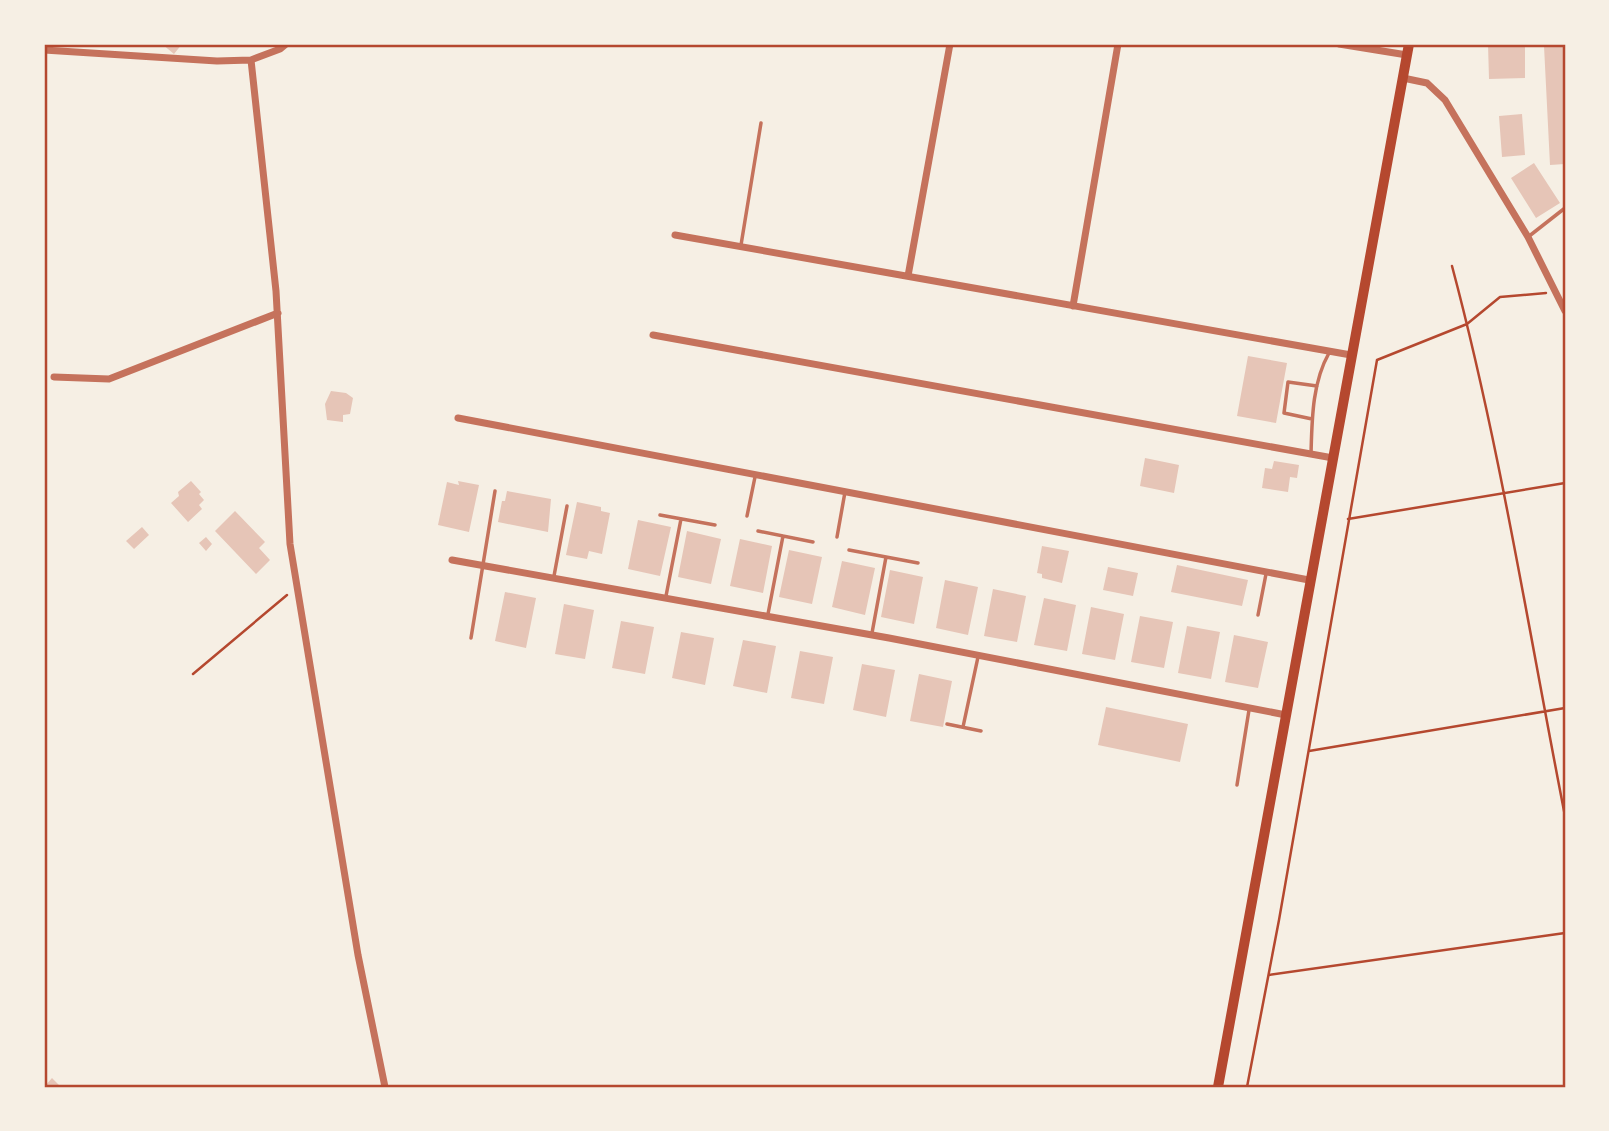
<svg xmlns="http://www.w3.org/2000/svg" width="1609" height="1131" font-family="'DM Sans',sans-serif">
<rect width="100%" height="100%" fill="#f6efe4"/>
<path fill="#e6c5b7" d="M162 44H182L174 54Z
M1488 44H1525V78L1489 79Z
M1565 45V164L1550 165 1544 46Z
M1522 114 1525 155 1502 157 1499 116Z
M1534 163 1560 203 1536 218 1511 178Z
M1248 356 1287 363 1276 423 1237 416Z
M331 391 346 393 353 398 350 414 343 415V422L327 420 325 404Z
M1145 458 1179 465 1174 493 1140 486Z
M1274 461 1299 465 1297 478 1290 477 1288 492 1262 488 1265 468 1272 469Z
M191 481 201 492 199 494 204 500 199 505 202 509 188 522 171 503 179 496 178 492Z
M458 481 479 485 469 532 438 525 447 482 459 485Z
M507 491 551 499 548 532 498 522 502 501H505Z
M577 502 601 507V511L610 513 602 554 589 551 587 559 566 555Z
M235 511 265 542 259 548 270 560 256 574 215 531Z
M638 520 671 527 660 576 628 569Z
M142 527 149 535 134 549 126 541Z
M687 531 721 539 711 584 678 577Z
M206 537 212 544 206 551 199 543Z
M740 539 772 546 763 593 730 586Z
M1042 546 1069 551 1062 583 1042 578V574L1037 573Z
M789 550 822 557 812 604 779 597Z
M842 561 875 568 865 615 832 607Z
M1177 565 1248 580 1242 606 1171 592Z
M1108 567 1138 573 1133 596 1103 590Z
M890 570 923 577 914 624 881 617Z
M945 580 978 587 968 635 936 628Z
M993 589 1026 596 1017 642 984 636Z
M505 592 536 598 526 648 495 641Z
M1044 598 1076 605 1067 651 1034 645Z
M564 604 594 610 585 659 555 654Z
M1091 607 1124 614 1115 660 1082 654Z
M1140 616 1173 622 1164 668 1131 662Z
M621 621 654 627 645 674 612 668Z
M1187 626 1220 632 1211 679 1178 673Z
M681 632 714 638 705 685 672 678Z
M1234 635 1268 642 1258 688 1225 682Z
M743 640 776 646 767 693 733 686Z
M800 651 833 657 824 704 791 698Z
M862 664 895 670 886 717 853 710Z
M919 674 952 681 943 727 910 721Z
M1106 707 1188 724 1180 762 1098 745Z
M52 1078 61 1087H44Z"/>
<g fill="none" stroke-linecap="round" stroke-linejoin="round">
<path stroke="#b5482f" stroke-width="2.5" d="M1452 266C1500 446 1529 633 1565 816
M1348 519 1565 483
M193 674 287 595
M1309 751 1565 708
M1269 975 1565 933
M1247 1087 1279 920 1377 360 1467 324 1500 297 1546 293"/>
<path stroke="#c5725c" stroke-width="3.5" d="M1528 237 1565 208
M741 245 761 123
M1312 419 1284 413 1288 382 1317 386
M1311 454C1312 420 1312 383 1329 353
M660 515 715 525
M747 516 755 477
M758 531 813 542
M837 537 845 492
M849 550 918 563
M554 576 567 506
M666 596 681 519
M768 614 783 536
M1258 615 1266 574
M872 633 886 557
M471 638 495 491
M947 724 981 731
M963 727 978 657
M1237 785 1249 710"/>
<path stroke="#c5725c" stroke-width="7" d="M1339 44 1407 55
M44 50 217 61 251 60 280 49 286 44
M251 60 276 291 290 544 358 955 385 1087
M1403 78 1427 83 1445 100 1528 237 1565 311
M675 235 1351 355
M908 276 950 44
M1073 306 1118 44
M653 335 1333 458
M54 377 109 379 278 313
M458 418 1309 580
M452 560 889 638 1286 715"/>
<path stroke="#b5482f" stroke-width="10" d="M1218 1087 1409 44"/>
</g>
<rect width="1609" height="1131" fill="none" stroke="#f6efe4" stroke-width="91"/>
<rect x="46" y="46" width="1518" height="1040" fill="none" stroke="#b5482f" stroke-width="2.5"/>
</svg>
